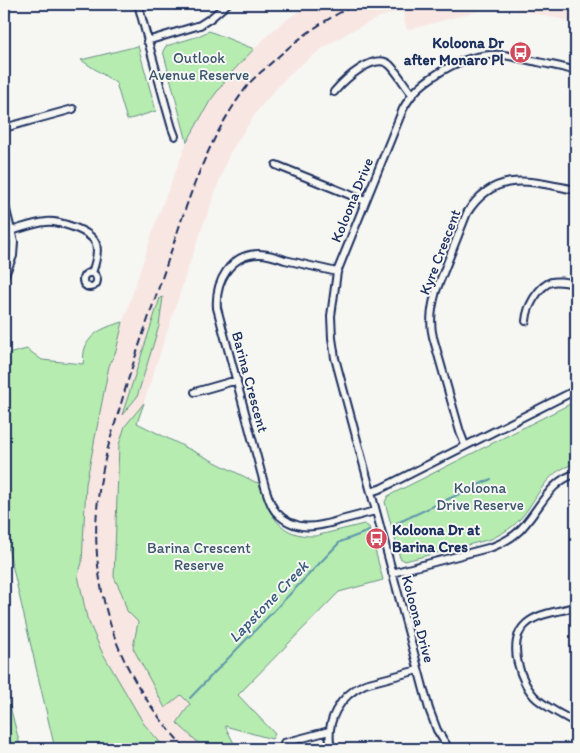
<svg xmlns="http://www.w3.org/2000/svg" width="580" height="753" font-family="Itim,sans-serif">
<rect width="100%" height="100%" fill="#f6f6f2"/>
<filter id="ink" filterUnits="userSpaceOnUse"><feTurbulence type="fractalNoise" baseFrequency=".02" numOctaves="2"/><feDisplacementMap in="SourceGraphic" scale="10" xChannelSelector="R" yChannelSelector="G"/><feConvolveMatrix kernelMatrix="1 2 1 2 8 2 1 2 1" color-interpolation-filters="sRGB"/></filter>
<g filter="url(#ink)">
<path fill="#f8e6e2" d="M311 4H501L499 8H489L407 30 402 10 380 17 351 31 323 48 295 69 281 83 258 110 229 154 190 262 137 423 120 579 127 611 202 685 237 749H130L86 628 72 550 101 390 157 219 187 142 210 101 232 72 244 59 269 34 283 22Z
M520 4H576V25L564 20 534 13 516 10Z"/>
<path fill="#b6ecaf" stroke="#688e86" d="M209 31 254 49 232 72 210 101 187 142 163 51 166 46 196 37Z
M138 46 156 111 127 120 116 83 81 60Z
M163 297 159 326 137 397 122 415 160 298Z
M123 322 116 351 109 366 86 484 82 563 78 575 87 618 102 652 144 724 166 749H55L4 530V355L27 349 42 360 83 364C84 359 83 353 85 348 90 332 108 326 123 322Z
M576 401V464C542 470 537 505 514 525 507 531 499 535 491 539L405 561 400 558 385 502 388 496Z
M144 403 137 423 255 482 259 483C269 513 278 537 315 536L364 524 369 527 383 580 339 592 238 695 275 734 272 739 225 726 237 749H205L177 723 190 704 181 695 165 708 133 648 138 622 127 611 122 594 114 577 119 445 125 426Z
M4 683 21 749H4Z"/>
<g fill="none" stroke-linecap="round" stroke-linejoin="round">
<path stroke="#5e96ac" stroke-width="2" d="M393 525 491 479
M190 698 340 542 369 531"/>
<defs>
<path id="minor" d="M138 4 166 107 172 128 175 136
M147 41 200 25 211 18 227 4
M334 92C344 80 375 51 390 65 398 73 405 86 412 94
M4 128 73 109
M276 165 365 201
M4 202 14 242 13 256 4 277
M11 231C22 228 34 223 46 222 55 221 64 224 73 227 100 237 101 247 92 273
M337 272C320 268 303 264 285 260 277 257 268 254 259 254 230 254 215 282 217 308L265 487C268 496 270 505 276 512 295 533 318 527 341 520 353 517 364 514 375 511
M83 280a7 7 0 1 1 14 0a7 7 0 1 1-14 0Z
M526 321C527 311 529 307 534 298 547 278 554 280 576 284
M195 392 237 380
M465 445 460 432 433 337C429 321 432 306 436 291L467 213C495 168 533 182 576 190
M371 492 382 488 576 390
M392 573 492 547C502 543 512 538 519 531 538 513 549 480 576 474
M576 606C561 612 539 612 526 624 506 641 520 684 537 699 549 709 564 716 576 723
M284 743 329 731
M331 749C325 721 339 696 365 684L418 670
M449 749 437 730 429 709 335 358 332 338 331 316 337 272 403 109C412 93 419 86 434 76 454 62 479 53 504 55 516 57 527 60 538 62 551 65 564 67 576 71"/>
</defs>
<use href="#minor" stroke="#1b2f5e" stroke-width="10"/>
<use href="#minor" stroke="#f6f6f2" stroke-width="6"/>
<path stroke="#1b2f5e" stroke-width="2" stroke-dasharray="8 4" stroke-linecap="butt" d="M186 749C141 701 110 646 100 580 94 543 95 505 103 469 107 448 114 427 120 407 132 365 146 325 160 284 185 212 201 147 248 85 254 77 263 71 270 64 296 40 325 18 358 4"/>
</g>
</g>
<defs>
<symbol id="bus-disc" viewBox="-11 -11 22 22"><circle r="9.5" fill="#d1495b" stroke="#f6f6f2"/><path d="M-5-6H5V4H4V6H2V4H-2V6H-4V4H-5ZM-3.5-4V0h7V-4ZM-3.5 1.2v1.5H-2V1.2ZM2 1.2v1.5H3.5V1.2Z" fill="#fff"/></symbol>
</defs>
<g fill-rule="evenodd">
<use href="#bus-disc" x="508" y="40" width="25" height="25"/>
<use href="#bus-disc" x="364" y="526" width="25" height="25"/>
</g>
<g text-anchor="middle" stroke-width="4" stroke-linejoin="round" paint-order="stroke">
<g font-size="15" font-weight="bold" fill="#1b2f5e" stroke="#f6f6f2" text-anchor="end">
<text x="504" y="48">Koloona Dr<tspan x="504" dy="17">after Monaro Pl</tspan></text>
<text x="392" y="535" text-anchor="start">Koloona Dr at<tspan x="392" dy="17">Barina Cres</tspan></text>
</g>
<g font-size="15" fill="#3a556e" stroke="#f6f6f2">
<text x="199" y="63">Outlook<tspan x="199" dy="17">Avenue Reserve</tspan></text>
<text x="480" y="493">Koloona<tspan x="480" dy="17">Drive Reserve</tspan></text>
<text x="199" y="553">Barina Crescent<tspan x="199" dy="17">Reserve</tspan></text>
</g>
<g font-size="15" fill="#1b2f5e" stroke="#f6f6f2">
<text transform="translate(352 200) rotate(-68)" y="5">Koloona Drive</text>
<text transform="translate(440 252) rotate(-69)" y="5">Kyre Crescent</text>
<text transform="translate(250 382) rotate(75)" y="5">Barina Crescent</text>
<text transform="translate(418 619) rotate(75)" y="5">Koloona Drive</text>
</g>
<g font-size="16" font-style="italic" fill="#375a7e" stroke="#f6f6f2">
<text transform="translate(268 601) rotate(-46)" y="6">Lapstone Creek</text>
</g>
</g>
<rect width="580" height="753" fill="none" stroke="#f6f6f2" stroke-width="20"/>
<rect x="10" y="10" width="560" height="733" fill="none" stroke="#1b2f5e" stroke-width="2" filter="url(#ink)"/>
</svg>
